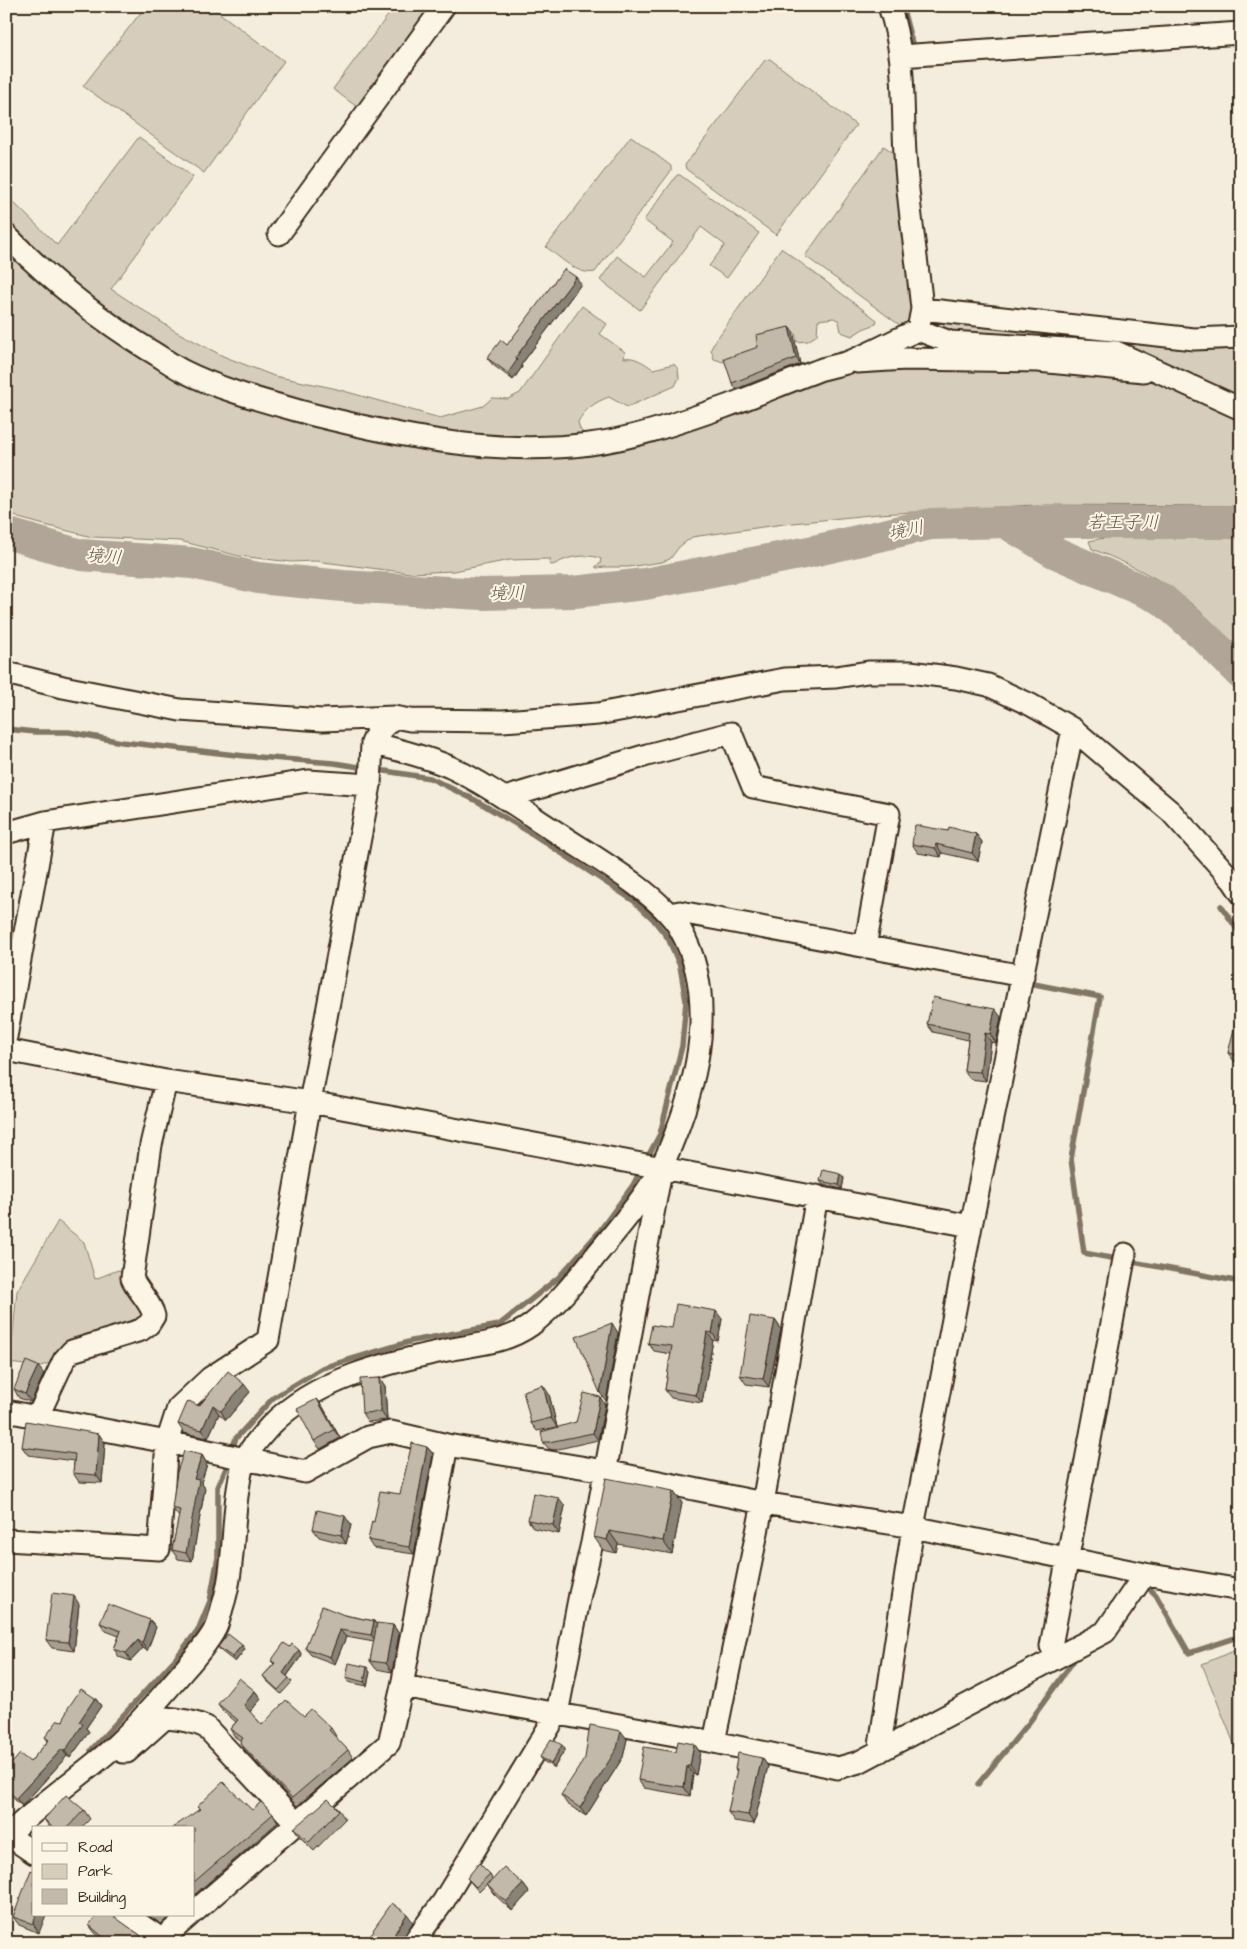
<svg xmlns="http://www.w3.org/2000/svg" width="1247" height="1949" font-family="'Architects Daughter','Klee One',sans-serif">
<rect width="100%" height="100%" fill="#f4eddd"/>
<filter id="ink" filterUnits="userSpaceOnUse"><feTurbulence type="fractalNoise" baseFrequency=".02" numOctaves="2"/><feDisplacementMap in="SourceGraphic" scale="10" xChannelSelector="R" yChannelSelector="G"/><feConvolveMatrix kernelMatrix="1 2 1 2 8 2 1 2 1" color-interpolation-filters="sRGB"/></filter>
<g filter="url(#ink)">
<path fill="#d6cdbd" stroke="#887c6e" d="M146 6H210L284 61 204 173 83 86Z
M395 6H438L361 110 333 89Z
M770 59 856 125 776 235 686 169 685 165 765 60Z
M631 136 671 166V171L595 272C578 276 560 257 546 247Z
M139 137 193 177 111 289 175 331 223 356 274 376 333 388 440 418 483 406 492 398 508 399 520 393 582 306 607 324 600 334 625 352 624 358C635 356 644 363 653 369L674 364 678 369 679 378 675 386 627 407 609 397C595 402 585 409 578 422L580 429 586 437 583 442 419 433 232 385 144 342 6 228V195L57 245Z
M884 146 899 157 915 315 907 326H901L805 256Z
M677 175H680L759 233 727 278 709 266 725 245 701 227 640 310 600 280 617 256 646 277 673 242 644 220Z
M6 245 248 403 580 452 833 371 938 366 1148 377 1241 415V506L1034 505 879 514 784 524 692 537 679 547 670 559 662 562 628 567H605L596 568V566L600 564 601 559C594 554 572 556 564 560 560 561 557 564 552 565L549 564 551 559H548L510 560 454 571 410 573 315 561 291 562 239 556 180 541 92 537 37 523 19 518 6 511Z
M781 248 877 320 876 324 863 329 852 336 841 332 839 321 834 318 818 320 817 335 808 341 797 342 795 333 792 330 758 339 757 343 759 353 723 362 714 359 711 349 714 343Z
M946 321 1241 344V404L1211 388 947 331 943 326Z
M1104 538H1241V650C1217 627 1193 602 1165 584 1142 570 1117 559 1092 549L1089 541Z
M58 1221 84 1242 95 1279 118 1270 127 1273 149 1316 59 1360 38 1367 10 1363 17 1291Z
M1241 1648V1761L1202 1664Z"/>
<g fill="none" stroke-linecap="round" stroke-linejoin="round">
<path stroke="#817466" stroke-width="5.5" d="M902 6 912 43
M6 729 35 732H69L122 742 245 756 334 763 430 778 477 801 534 835 634 901 653 919 668 938 680 966 686 1001 682 1046 660 1134 646 1160
M1221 906 1241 935
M1024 982 1100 997 1071 1159 1084 1253 1241 1282
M231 1452 236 1438 273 1398 322 1368 412 1341 499 1325 558 1278 598 1233 633 1185 642 1168
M1144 1583 1156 1595 1189 1653 1241 1636
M91 1750 176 1658 198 1630 210 1601 218 1557V1487L229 1461
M978 1784 1028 1724 1077 1656"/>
<path stroke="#b0a596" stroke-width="32" d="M1005 522 1054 552 1162 599 1204 636 1241 674
M1005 522H1241
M6 533 81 555 192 563 258 578 343 586 482 594 574 592 645 584 809 552 931 524 1008 522H1005"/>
<defs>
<path id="minor" d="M889 6C906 54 902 104 905 154 908 206 917 258 922 309L918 330
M900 56 1241 33
M279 234 444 6
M6 235C49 279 97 318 149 350 161 357 172 365 183 371 223 391 268 402 310 414 402 437 496 456 590 444 637 438 680 422 724 407 757 395 789 381 822 369 830 367 838 365 846 363 870 354 894 340 918 330L950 342 1116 352 1241 409
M922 309 1194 339 1241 337
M857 362 906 359 1038 361 1144 371
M6 673 63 687 180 710 322 720 394 717
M505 798 647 755 731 733 753 787 889 814 865 947
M6 833 45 822 308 781 370 785
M670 914 680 912 1023 976
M6 1037 45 822
M6 1050 166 1081 310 1102 971 1226
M6 1411 167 1442 305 1472 368 1437 391 1432 447 1445 605 1471 763 1503 913 1527 1145 1574 1241 1590
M37 1418 64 1360 72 1351 141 1330 149 1324 154 1316C151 1302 138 1292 132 1278L151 1145 166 1081
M6 1540 159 1549 167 1442 178 1408 210 1378 268 1340 310 1102 370 785 372 743 376 734 394 717 410 720 503 721 598 714 785 679 836 677 868 672H910L956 678 988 685 1031 705 1073 729 1171 812 1233 881 1241 893
M1051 1646 1125 1254
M402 1686 714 1742 838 1768 859 1762 1105 1632 1145 1574
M714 1742 763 1503 817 1196
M123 1752H127L165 1718C180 1719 192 1721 206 1727L297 1824
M879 1752 913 1527 971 1226 1073 729
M6 1834 34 1853
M8 1835C39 1805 74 1781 107 1753 134 1730 156 1702 179 1676 191 1662 205 1647 214 1631 218 1625 220 1616 222 1608 234 1572 232 1534 237 1496 239 1484 240 1469 246 1457 252 1446 262 1435 271 1425 316 1379 386 1363 447 1350 477 1344 506 1343 531 1325 557 1305 577 1279 597 1254 619 1227 643 1200 660 1169 668 1155 673 1140 679 1125 702 1063 714 989 680 929 659 893 589 854 553 830 519 808 486 784 450 767 425 756 398 750 372 743
M194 1912 389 1743 402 1686 447 1445
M126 1915 167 1943
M158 1943 190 1915
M413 1943 443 1902 557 1714 580 1594 592 1543 660 1176"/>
</defs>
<use href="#minor" stroke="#3b2a1e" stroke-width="25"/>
<use href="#minor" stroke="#fcf5e5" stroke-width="21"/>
</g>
<path fill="#a89f92" stroke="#3b2a1e" d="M581 284 521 365 522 367 513 380 493 365 487 358 507 345Z
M793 332 800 364 736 389 732 383 758 347Z
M948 831 976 834 982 842 978 861 942 853 941 857 918 853 912 844Z
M1001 1017 996 1043 991 1042 986 1081 970 1079 964 1071 968 1040 933 1032 927 1024Z
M1241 1022V1063L1234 1061 1228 1053Z
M844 1178 842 1189 823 1185 820 1181Z
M722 1319 718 1341 713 1340 702 1403 671 1398 665 1390 671 1354 654 1351 648 1343Z
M775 1320 781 1329 769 1387 746 1384 740 1375Z
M44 1374 31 1402 19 1398 14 1389Z
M379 1378 385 1386 387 1420 368 1422 362 1413Z
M250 1392 226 1420 219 1414 208 1438 184 1433 178 1424 199 1406Z
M549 1394 557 1427 537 1431 531 1423Z
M600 1397 605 1405 598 1440 554 1450 549 1449 543 1442 576 1422Z
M317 1399 323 1407 340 1438 320 1449 314 1441Z
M105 1443 102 1483 79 1482 73 1473 74 1461 28 1455 22 1447Z
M427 1447 433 1454 414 1554 373 1548 368 1540 374 1522 400 1494Z
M202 1455 207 1464 201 1483 205 1488 192 1561 178 1559 172 1550 179 1517 172 1508Z
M673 1491 682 1503 672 1554 618 1544 616 1553 603 1550 594 1537Z
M565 1506 559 1534 533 1528 528 1520Z
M351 1525 346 1544 319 1537 313 1529Z
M79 1604 74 1651 52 1648 46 1640Z
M344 1615 374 1621 377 1625H393L399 1634 392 1672 376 1669 370 1661 374 1642 346 1637 335 1664 311 1655 305 1648Z
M150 1620 156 1627 147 1651 143 1648 131 1661 119 1657 114 1649 119 1636 106 1631 100 1623Z
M218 1647 245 1649 235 1662 221 1651Z
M302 1655 287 1676 292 1682 281 1694 266 1680 263 1676 274 1664 271 1661Z
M370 1672 367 1686 348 1682 346 1677Z
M255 1691 261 1699 250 1712 262 1725 304 1716 331 1728 336 1736 335 1737 348 1750 353 1758 297 1806 245 1750 240 1743 241 1741 235 1737 230 1729 236 1722 223 1711 218 1704Z
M95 1698 101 1706 86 1728 89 1732 70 1758 67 1756 22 1806 6 1792V1768L7 1769 30 1762 48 1741 45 1737 63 1721Z
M627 1739 623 1757 586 1816 567 1804 561 1795Z
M694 1744 700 1752 696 1775 693 1774 690 1796 644 1788 638 1780 676 1752Z
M565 1749 554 1768 543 1761 540 1757Z
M762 1758 768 1766 754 1824 734 1821 728 1812 737 1772 735 1769Z
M197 1807 252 1810 273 1814 278 1822 194 1895V1828L199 1809Z
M84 1810 90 1819 81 1828H50L44 1819Z
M339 1810 345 1819 314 1851 300 1837 294 1828Z
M34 1871 39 1933 19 1925 13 1917Z
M490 1874 492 1879 479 1892 467 1878Z
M523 1884 529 1892 512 1911 493 1893 488 1885Z
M150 1915H171L161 1924 151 1917Z
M113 1917 140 1935 145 1943H107L95 1933 89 1925Z"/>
<path fill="#888277" stroke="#3b2a1e" d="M576 277 581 284 521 365 522 367 513 380 508 373 515 358Z
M789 327 793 332 800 364 796 358Z
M976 834 982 842 978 861 972 853Z
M936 844 942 853 941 857 935 848Z
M995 1009 1001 1017 996 1043 990 1034Z
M985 1033 991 1042 986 1081 980 1072Z
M841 1174 844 1178 842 1189 839 1185Z
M716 1311 722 1319 718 1341 712 1333Z
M775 1320 781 1329 769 1387 763 1379Z
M612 1323 618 1333 606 1401 600 1393Z
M707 1332 713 1340 702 1403 696 1395Z
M38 1366 44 1374 31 1402 25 1394Z
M379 1378 385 1386 387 1420 381 1412Z
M244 1384 250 1392 226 1420 221 1411Z
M543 1385 549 1394 557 1427 551 1418Z
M600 1397 605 1405 598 1440 593 1433Z
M317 1399 323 1407 340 1438 334 1430Z
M213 1405 219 1414 208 1438 202 1430Z
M99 1434 105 1443 102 1483 96 1475Z
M427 1447 433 1454 414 1554 409 1547Z
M202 1455 207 1464 201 1483 205 1488 192 1561 186 1553 194 1479Z
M673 1491 682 1503 672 1554 663 1541Z
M559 1498 565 1506 559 1534 553 1525Z
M345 1516 351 1525 346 1544 341 1535Z
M609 1531 618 1544 616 1553 607 1540Z
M74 1596 79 1604 74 1651 68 1642Z
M150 1620 156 1627 147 1651 142 1643Z
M374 1621 379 1628 377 1642 371 1635Z
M393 1625 399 1634 392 1672 386 1663Z
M340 1630 346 1637 335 1664 330 1657Z
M138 1640 143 1648 131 1661 126 1653Z
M242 1645 245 1649 235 1662 232 1657Z
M299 1650 302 1655 286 1677 283 1673Z
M367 1667 370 1672 367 1686 364 1682Z
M255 1691 261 1699 249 1713 244 1705Z
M95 1698 101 1706 86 1728 89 1732 70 1758 65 1751 79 1722Z
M621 1731 627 1739 623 1757 586 1816 580 1808Z
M694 1744 700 1752 696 1775 690 1766Z
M562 1745 565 1749 554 1768 551 1764Z
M62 1749 67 1756 22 1806 16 1798Z
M762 1758 768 1766 754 1824 748 1815Z
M687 1766 693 1774 690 1796 684 1787Z
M523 1884 529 1892 512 1911 506 1902Z
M407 1914 413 1922 401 1941V1943H397L395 1933Z
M36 1915H46L39 1933 33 1924Z
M140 1935 145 1943H143L141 1939Z
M110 1939 113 1943H110L108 1941Z"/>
<path fill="#c3b9aa" stroke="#3b2a1e" d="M564 269 576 277 515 358 517 360 508 373 487 358 501 340 507 345Z
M789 327 796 358 732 383 724 359 758 347 756 335Z
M915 825 948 831 949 827 976 834 972 853 936 844 935 848 912 844Z
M933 997 968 1005V1004L995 1009 990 1034 985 1033 980 1072 964 1071 969 1033 927 1024Z
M1236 1021 1241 1022V1055L1228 1053Z
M823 1170 841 1174 839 1185 820 1181Z
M676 1304 716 1311 712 1333 707 1332 696 1395 665 1390 672 1346 648 1343 652 1325 672 1328Z
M750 1316 775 1320 763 1379 740 1375Z
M612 1323V1324L600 1393 576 1337Z
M26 1361 38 1366 25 1394 14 1389Z
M228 1371 244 1384 221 1411 213 1405 202 1430 178 1424 187 1403 189 1401 199 1406Z
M379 1378 381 1412 362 1413 360 1379Z
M543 1385 551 1418 531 1423 523 1391Z
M584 1393 600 1397 593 1433 549 1442H543L541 1432 576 1422Z
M317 1399 334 1430 314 1441 297 1409Z
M26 1421 99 1434 96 1475 73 1473 75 1454 22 1447Z
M412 1443 427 1447 409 1547 368 1540 372 1521 374 1522 380 1491 400 1494Z
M184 1451 202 1455 194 1479 199 1480 186 1553 172 1550 180 1510 172 1508 177 1472Z
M606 1478 673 1491 663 1541 609 1531 607 1540 594 1537Z
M533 1493 559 1498 553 1525 528 1520Z
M317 1510 345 1516 341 1535 313 1529Z
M52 1593 74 1596 68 1642 46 1640Z
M108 1604 150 1620 142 1643 138 1640 126 1653 114 1649 121 1631 100 1623Z
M322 1606 344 1615 374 1621 371 1635 340 1630 330 1657 305 1648Z
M377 1623 393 1625 386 1663 370 1661Z
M228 1634 242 1645 232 1657 218 1647Z
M284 1643 290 1647 292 1644 299 1650 283 1673 289 1678 278 1690 263 1676 275 1663 271 1661Z
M349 1663 367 1667 364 1682 346 1677Z
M239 1678 255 1691 244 1705 262 1725 286 1700 304 1716 311 1709 331 1728 329 1730 348 1750 292 1798 240 1743 243 1738 230 1729 238 1720 218 1704Z
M81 1689 95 1698 79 1722 83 1724 65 1751 62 1749 16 1798 6 1789V1768L7 1769 20 1754 30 1762 49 1740 45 1737 58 1720 63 1721 68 1708Z
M590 1725 621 1731 617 1748 580 1808 561 1795 585 1758Z
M551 1739 562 1745 551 1764 540 1757Z
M678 1741 694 1744 690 1766H687L684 1787 638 1780 644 1747 676 1752Z
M738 1753 762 1758 748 1815 728 1812 737 1769H735Z
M223 1782 252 1810 261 1802 273 1814 194 1882V1828H172L200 1809 197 1807Z
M66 1795 84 1810 67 1828H53L44 1819Z
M328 1799 339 1810 309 1842 294 1828Z
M479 1863 490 1874 476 1887 467 1878Z
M504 1867 523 1884 506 1902 488 1885Z
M31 1870 34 1871V1915H36L33 1924 13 1917Z
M392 1903 407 1914 395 1933 397 1943H364L374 1931 373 1930Z
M97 1915H112L140 1935 141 1939 137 1943H114L110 1939 108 1941 89 1925Z"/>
</g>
<g text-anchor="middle" stroke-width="4" stroke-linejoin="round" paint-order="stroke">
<g font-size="18" font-style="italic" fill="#645548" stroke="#fcf5e5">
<text x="1123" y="528">若王子川</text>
<text transform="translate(906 530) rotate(-11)" y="6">境川</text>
<text transform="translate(104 556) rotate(5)" y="6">境川</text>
<text transform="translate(507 593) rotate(-1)" y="6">境川</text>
</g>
</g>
<rect width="1247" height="1949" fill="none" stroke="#fcf5e5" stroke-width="25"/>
<rect x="12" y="12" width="1222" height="1924" fill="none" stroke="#3b2a1e" stroke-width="2" filter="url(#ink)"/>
<rect x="32" y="1826" width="162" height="90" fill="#fcf5e5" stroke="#afa495"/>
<rect x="42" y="1843" width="25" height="8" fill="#fcf5e5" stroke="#afa495"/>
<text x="78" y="1852" font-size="15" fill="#3b2a1e">Road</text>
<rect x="42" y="1864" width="25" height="15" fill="#d6cdbd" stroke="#afa495"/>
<text x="78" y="1876" font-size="15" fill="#3b2a1e">Park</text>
<rect x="42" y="1889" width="25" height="15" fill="#c3b9aa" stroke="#afa495"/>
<text x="78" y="1902" font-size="15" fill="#3b2a1e">Building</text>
</svg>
